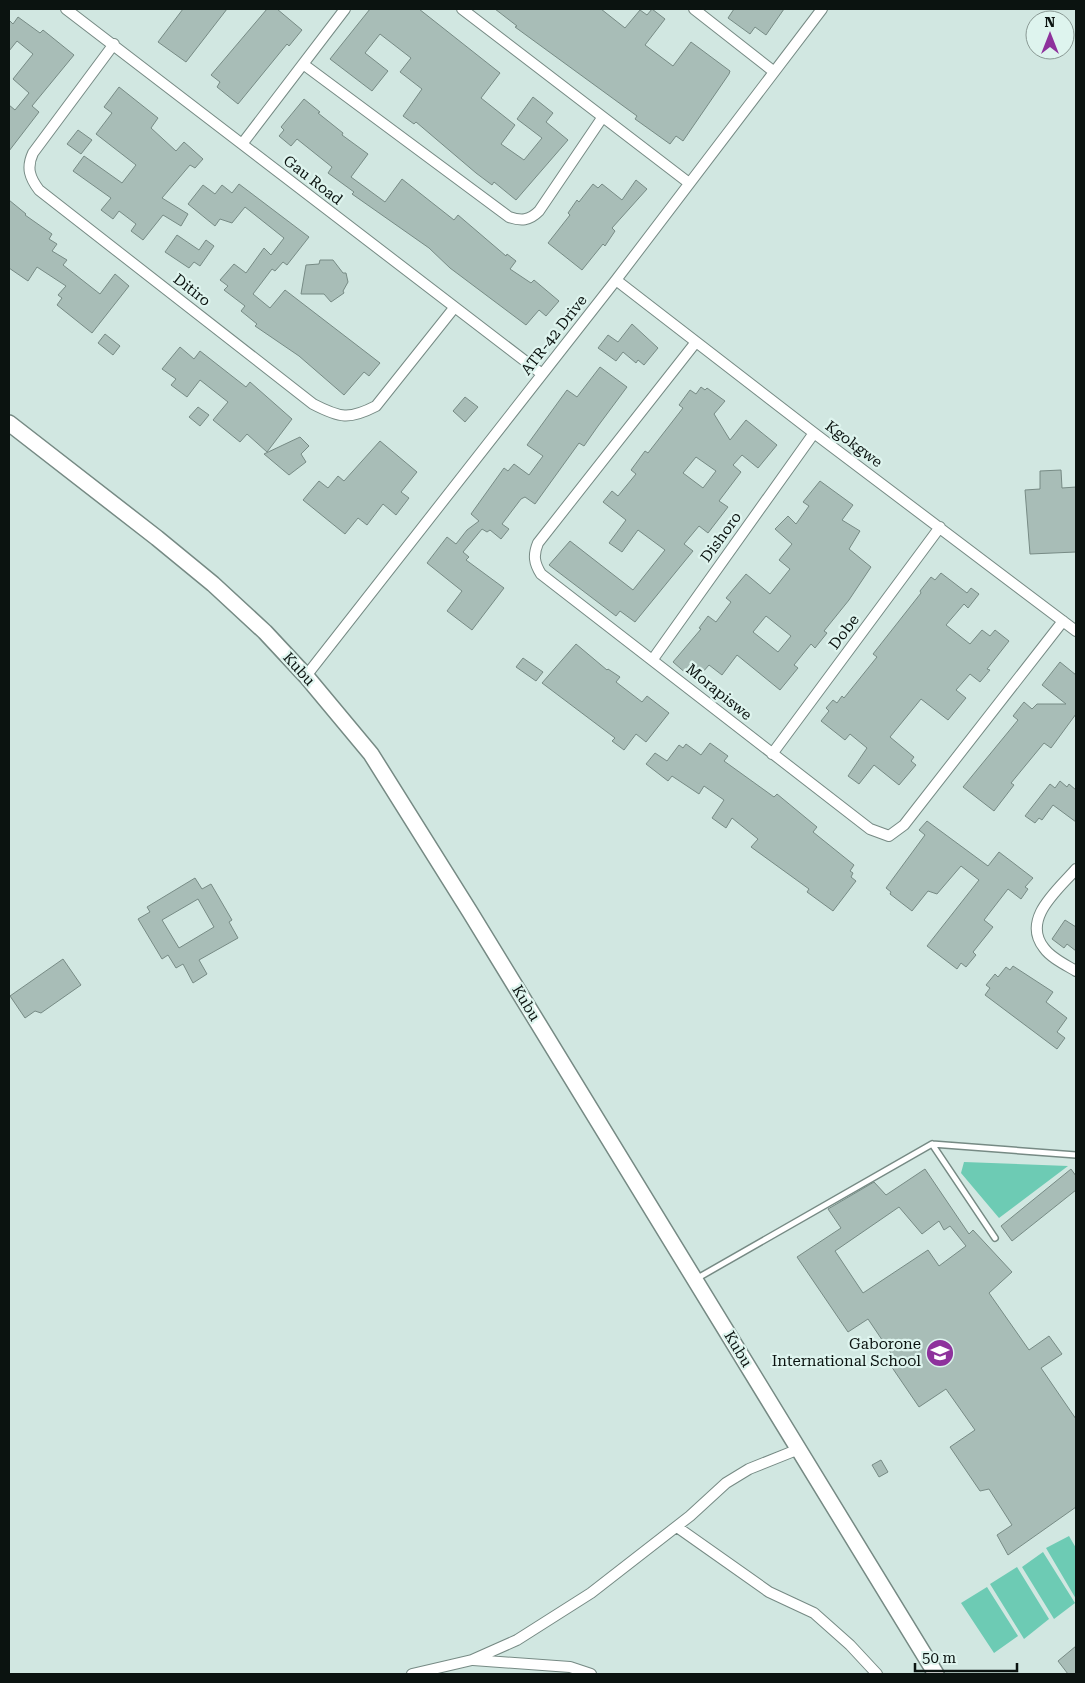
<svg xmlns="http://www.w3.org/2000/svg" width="1085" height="1683" font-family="'Roboto Serif',serif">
<rect width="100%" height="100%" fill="#d1e7e1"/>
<path fill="#6dcbb4" d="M964 1162 1068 1166 999 1218 961 1173Z
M1069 1536 1076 1548V1599L1046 1548Z
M1043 1552 1075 1603 1054 1619 1022 1567Z
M1017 1567 1049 1619 1024 1639 990 1584Z
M987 1587 1018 1636 994 1653 961 1603Z"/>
<path fill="#a8bdb7" stroke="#778b85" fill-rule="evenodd" d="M183 9H227L186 62 158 42Z
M267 9H277L302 30 289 46 287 44 238 104 217 87 220 82 211 75Z
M370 9H419L500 73 481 98 515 125 501 144 524 160 542 138 517 119 533 97 553 113 546 122 568 140 516 200 494 182 492 185 476 173 416 122 414 124 403 116 422 89 400 72 411 58 380 34 365 53 388 71 372 91 330 59Z
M495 9H601L625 28 640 10 647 15 652 9 665 19 645 45 673 66 691 42 730 71 729 74 683 141 676 136 670 144 635 119 637 116 515 27 517 26Z
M734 9H784L766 35 755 27 750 34 728 18Z
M18 17 40 33 43 30 74 55 32 106 39 112 9 151V105L15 110 29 93 13 79 33 54 17 41 9 51V20L13 24Z
M119 87 158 118 151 128 176 151 184 142 203 159 195 168 190 165 162 198 188 214 181 226 163 215 143 240 131 231 136 224 119 211 113 219 101 210 111 198 73 171 84 156 122 183 136 165 96 134 112 113 104 107Z
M304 99 320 112 318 113 343 133 342 135 368 154 351 177 385 202 402 179 454 220 458 215 506 256 507 254 516 261 510 269 531 283 534 280 559 301 546 316 539 310 526 325 450 268 429 248 352 194 354 192 328 173 332 167 297 139 291 146 279 136 284 130 281 127Z
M78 130 92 140 81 154 67 144Z
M636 180 647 189 612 228 615 231 605 246 603 244 582 270 548 243 570 215 568 213 577 200 579 202 593 184 598 188 602 184 622 200Z
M239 184 309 237 287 265 283 262 275 271 272 269 253 294 270 308 285 290 380 363 369 376 364 372 344 395 299 356 255 326 257 324 241 311 245 306 224 290 228 286 220 280 234 264 246 273 264 248 271 255 284 238 245 207 232 223 220 219 215 226 188 204 203 185 215 194 222 185 232 193Z
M9 200 26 214 25 215 52 234 49 239 57 244 52 251 67 260 63 265 100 294 115 274 129 286 92 333 57 305 62 298 58 295 66 286 37 267 28 281 9 268Z
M177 235 199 250 206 240 214 246 200 266 194 262 189 268 165 252Z
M320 260H333L343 273H346L348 282 343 291 344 293 331 302 324 294H301L306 265 319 264Z
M632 324 658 348 644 365 638 360 636 363 623 352 616 361 598 348 608 335 618 342Z
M105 334 120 346 113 355 98 343Z
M180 347 194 359 200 351 246 387 250 382 292 419 267 452 247 434 240 442 213 420 228 402 200 380 187 397 171 385 176 379 162 369Z
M600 367 627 387 598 426 584 446 579 443 535 504 525 497 521 499 502 524 509 529 501 539 490 530 487 532 482 529 463 552 469 557 466 560 504 588 472 630 447 611 462 591 427 563 447 537 456 544 467 530 479 521 471 514 504 468 508 471 514 464 529 475 543 456 527 445 567 390 577 397Z
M701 387 705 390 707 388 725 401 714 414 730 440 746 420 777 445 758 468 742 455 733 465 741 472 719 501 728 507 708 533 699 526 684 544 693 551 635 622 620 611 616 616 549 565 570 541 633 590 665 550 638 530 622 552 609 543 626 520 603 502 612 491 618 496 636 474 631 470 645 451 648 453 683 408 679 405 690 390 696 394ZM696 457 716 471 703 488 683 473Z
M465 397 478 407 465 422 453 411Z
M198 407 209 415 200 426 189 417Z
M300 437 309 446 301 454 306 462 289 475 264 454Z
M380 441 417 472 401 492 409 498 396 515 383 504 367 525 358 518 345 534 303 500 319 481 328 488 338 476 344 481Z
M1061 470 1062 488 1076 487V552L1030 554 1025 490 1040 489V471Z
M820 481 853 505 842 520 860 531 849 549 871 567 849 600 824 631 827 633 815 648 811 644 794 665 798 668 780 690 737 655 722 675 709 665 695 681 673 662 701 629 699 628 708 616 716 622 731 602 726 598 746 574 770 594 790 569 779 560 792 544 775 529 788 516 796 524 809 506 803 502ZM766 616 791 636 778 652 753 632Z
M941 573 967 593 971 588 979 594 968 608 964 604 946 625 970 644 982 630 990 636 995 630 1009 641 987 669 990 670 980 682 970 674 956 690 966 698 948 720 921 699 890 737 914 757 911 761 916 765 899 785 874 765 859 784 848 776 867 748 850 734 845 740 821 721 829 711 826 708 833 700 837 703 842 696 844 698 877 657 873 654 921 593 920 591 931 577 935 580Z
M576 644 607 670 608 669 620 677 616 682 642 702 647 696 669 713 646 742 636 734 624 750 612 741 615 738 542 683Z
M523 658 543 672 536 681 516 667Z
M1060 662 1076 675V714L1051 748 1044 743 1011 783 1014 785 994 811 963 787 1018 720 1013 716 1024 702 1032 709 1037 704H1066L1042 685Z
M710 743 728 756 724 761 774 797 777 794 817 827 813 832 854 865 850 871 853 873 851 877 856 881 833 911 807 892 809 889 751 847 758 839 732 818 726 828 712 818 724 800 704 786 699 794 672 776 668 781 646 764 655 753 667 761 679 745 683 748 686 744 701 755Z
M1060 781 1067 787 1069 784 1076 790V822L1053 805 1042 820 1039 818 1035 823 1025 816 1050 784 1055 788Z
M927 821 988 866 999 852 1033 878 1025 887 1028 889 1021 899 1008 889 984 920 993 927 973 952 976 955 966 967 961 963 957 969 927 946 979 880 961 866 937 894 928 891 912 911 890 894 891 892 886 888 925 835 919 830Z
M195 878 202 889 211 884 232 920 229 922 238 938 199 960 207 974 193 983 183 964 176 968 168 955 162 959 138 919 150 912 147 907ZM198 899 214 927 179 948 162 920Z
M1065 920 1076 927V951L1067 944 1064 948 1052 939Z
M63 959 81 985 41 1013 35 1011 25 1018 10 996Z
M1013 966 1053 992 1046 1002 1067 1018 1057 1032 1065 1038 1057 1049 985 995 990 988 986 985 995 974 998 977 1006 967 1010 970Z
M925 1169 969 1234 973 1230 1012 1272 989 1293 1029 1350 1049 1336 1062 1354 1041 1368 1076 1419V1507L1008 1555 997 1535 1012 1525 989 1489 980 1491 950 1447 975 1430 946 1389 919 1407 889 1363 895 1359 868 1319 848 1332 797 1257 841 1228 828 1209 874 1182 886 1195ZM899 1207 922 1234 939 1221 944 1230 950 1226 966 1246 939 1266 928 1250 863 1293 835 1251Z
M1071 1169 1076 1176V1190L1012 1241 1001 1226Z
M881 1460 888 1472 879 1477 872 1465Z
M1076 1646V1674H1068L1058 1661Z"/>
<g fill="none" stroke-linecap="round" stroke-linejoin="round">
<defs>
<path id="lane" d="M932 1144 995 1238
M696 1279 932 1144 1076 1155"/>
<path id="street" d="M66 9 542 374
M462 9 689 183
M694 9 773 71
M114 44 33 153C26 168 30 178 39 190L313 404C340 418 349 420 376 406L454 308
M303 64 509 217C521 221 529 221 539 211L602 118
M242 144 345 9
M616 280 814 433 1076 631
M696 342 538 543C533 555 534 563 541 574L870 829 889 836 904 825 1063 621
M653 659 814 433
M306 676 616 280 822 9
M772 754 940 527
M1076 869C1058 890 1021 919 1044 948 1051 958 1066 965 1076 971
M677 1527 769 1592 814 1613 850 1645 877 1674
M473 1660 570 1667 591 1674
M412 1674 472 1660 517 1640 591 1593 690 1516 726 1483 749 1469 799 1449"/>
<path id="secondary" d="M9 423 157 538 213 584 265 632 306 676 371 754 470 912 936 1674"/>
</defs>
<use href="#lane" stroke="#768a84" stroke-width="8"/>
<use href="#street" stroke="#768a84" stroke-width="12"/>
<use href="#secondary" stroke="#768a84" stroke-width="18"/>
<use href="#lane" stroke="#fff" stroke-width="5"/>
<use href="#street" stroke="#fff" stroke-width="10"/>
<use href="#secondary" stroke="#fff" stroke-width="15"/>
</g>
<defs>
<symbol id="school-disc" viewBox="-11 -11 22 22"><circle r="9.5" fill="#8e329c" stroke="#def4ee"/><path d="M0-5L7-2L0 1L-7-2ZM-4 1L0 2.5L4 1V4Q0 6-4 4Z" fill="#fff"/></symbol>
</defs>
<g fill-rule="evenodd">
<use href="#school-disc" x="924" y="1337" width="32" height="32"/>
</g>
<g text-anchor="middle" stroke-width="4.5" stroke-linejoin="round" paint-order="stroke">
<g font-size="15" fill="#0b1310" stroke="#def4ee">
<text transform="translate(313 180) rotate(38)" y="5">Gau Road</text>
<text transform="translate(192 290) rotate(38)" y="5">Ditiro</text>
<text transform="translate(554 335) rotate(-52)" y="5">ATR-42 Drive</text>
<text transform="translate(854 444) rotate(37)" y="5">Kgokgwe</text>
<text transform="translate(721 537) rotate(-54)" y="5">Dishoro</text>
<text transform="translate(844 632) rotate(-53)" y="5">Dobe</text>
<text transform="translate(299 669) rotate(48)" y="5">Kubu</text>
<text transform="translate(719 692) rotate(39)" y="5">Morapiswe</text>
<text transform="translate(526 1003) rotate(59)" y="5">Kubu</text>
<text transform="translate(738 1349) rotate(59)" y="5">Kubu</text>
</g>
<g font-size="15" fill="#0b1310" stroke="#def4ee" text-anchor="end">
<text x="921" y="1349">Gaborone<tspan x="921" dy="17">International School</tspan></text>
</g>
</g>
<rect width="1085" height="1683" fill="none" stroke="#0b1310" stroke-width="20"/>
<g transform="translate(1050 35)"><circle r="24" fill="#def4ee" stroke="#8a9a95"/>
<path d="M0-4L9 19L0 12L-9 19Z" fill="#8e329c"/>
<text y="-8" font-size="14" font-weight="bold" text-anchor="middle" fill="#0b1310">N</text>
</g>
<path d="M915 1663v8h102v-8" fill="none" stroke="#0b1310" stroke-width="2.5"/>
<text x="922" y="1663" font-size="15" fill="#0b1310" stroke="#def4ee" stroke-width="4" paint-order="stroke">50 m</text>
</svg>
